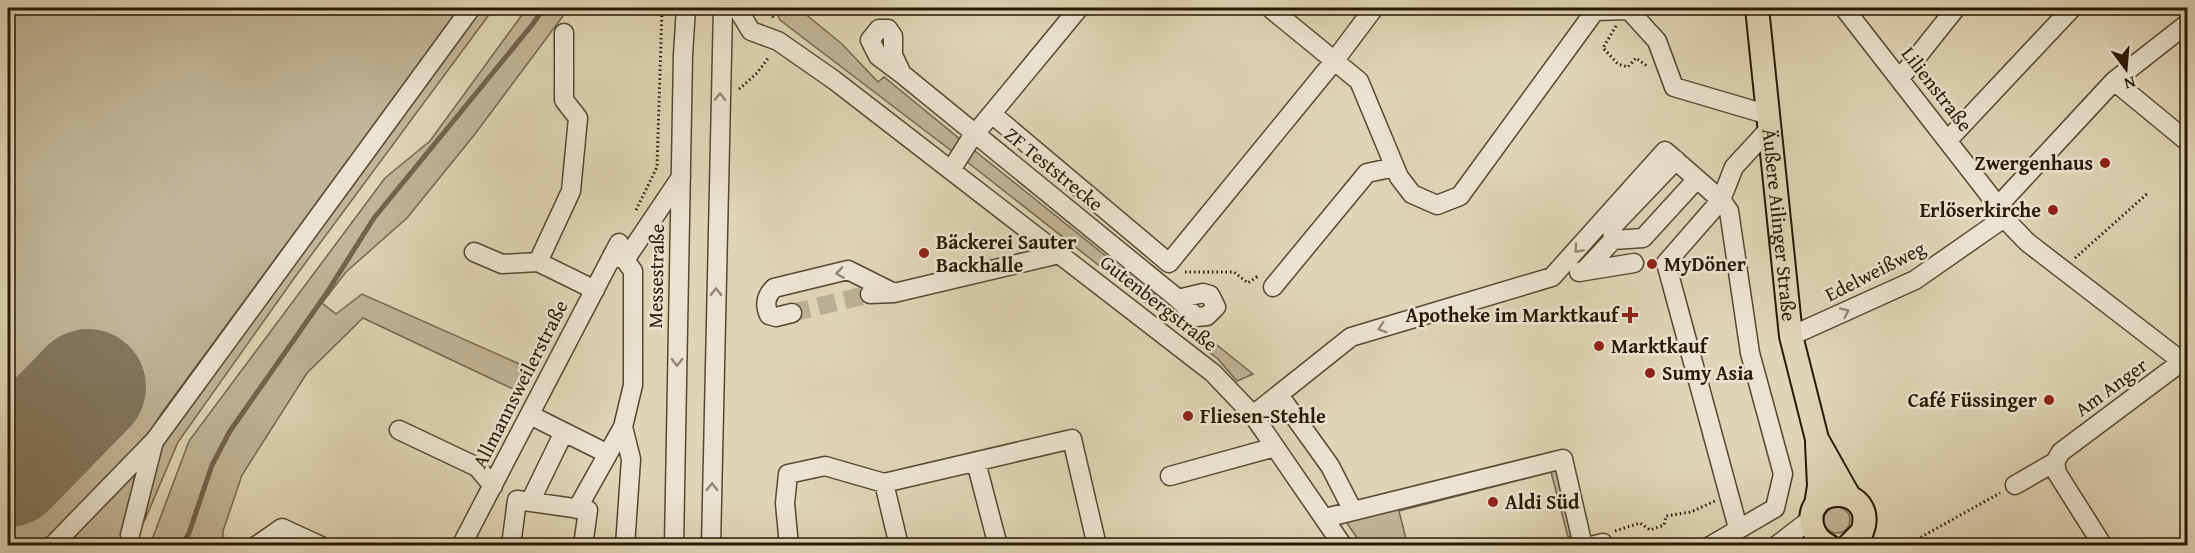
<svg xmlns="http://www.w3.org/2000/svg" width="2195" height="553" font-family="'Gentium Book Plus',serif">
<rect width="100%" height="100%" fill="#e0d4b6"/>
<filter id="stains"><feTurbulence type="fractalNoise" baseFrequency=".00333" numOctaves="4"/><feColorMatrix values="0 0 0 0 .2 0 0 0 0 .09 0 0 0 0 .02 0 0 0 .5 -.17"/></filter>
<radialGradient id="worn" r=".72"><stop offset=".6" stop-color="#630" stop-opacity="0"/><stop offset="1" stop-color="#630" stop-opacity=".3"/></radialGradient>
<path fill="#c1b498" stroke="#75664e" stroke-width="1.5" d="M8 8H460L161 414 143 444 45 545H8Z
M476 8H494L295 277 178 442 144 522 158 456 175 421Z
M527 8H569L475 134 407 218 346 272 322 303 336 314 362 294 524 366 515 390 363 318 307 373 242 475 223 531V545H150L189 441 385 178 430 141Z
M775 8H798L842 44 878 82 884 77 961 140 953 152 780 20Z
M975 151 1253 374 1237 381 1218 359 966 161 969 154Z
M1555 466 1573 535 1568 537 1551 472 1399 511 1406 539 1397 541 1398 545H1362L1344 519Z
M136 467 126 528 117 545 60 546Z
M1824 520a13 13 0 1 1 26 0a13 13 0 1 1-26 0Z"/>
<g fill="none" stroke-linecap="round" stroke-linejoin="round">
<path stroke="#72634b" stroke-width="5" d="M182 546 189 533 212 465 230 431 326 294 374 218 532 25 544 8"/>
<path stroke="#84765e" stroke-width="116" d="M8 469 88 387"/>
<path stroke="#bbaf93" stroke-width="18" stroke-dasharray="18 9" stroke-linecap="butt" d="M792 313 870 294"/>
<defs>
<path id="minor" d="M737 8 751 31 778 41 834 80 1213 373 1253 415 1343 546
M1270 8 1359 81 1399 177 1412 194 1437 205 1460 196 1595 11 1627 10
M1627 8 1657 41 1674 87 1769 115
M1844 8 1998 206 2004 218 2027 242 2188 366
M902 74 878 56 870 40 879 29H888L893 36V55L902 74 1178 299 1203 293 1210 295 1216 307 1207 316 1196 317 1178 299
M1901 77 1956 8
M2114 81 2188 23
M992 114 1169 263 1335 60 1374 8
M1948 140 2072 8
M951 170 970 140 1079 8
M1998 206 2114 81 2188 142
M1613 240 1643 238 1697 179
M474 252 502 264 538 262 595 290
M613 254 625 260 633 271V385L623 427 631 459 625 546
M625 260 681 177
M538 262 571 191 578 118 564 100V33
M1584 271 1613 240 1612 227 1676 160
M1579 272 1634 263
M1273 287 1367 173 1395 167
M870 294 894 293 1059 254
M792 313 776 317 769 315C764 304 766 296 774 288L848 270 892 292
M1791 336 1915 280 2004 218
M1279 395 1330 466 1353 511
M530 415 608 454
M1253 415 1351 337 1552 277 1665 151 1721 200 1729 211 1750 353 1783 474 1775 508 1710 546
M399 430 477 467 493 486
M976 462 998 546
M1170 476 1275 447
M884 483 899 546
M2015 485 2055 462
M530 502 564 432
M577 509 623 427
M1325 518 1563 459 1583 546
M1738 528 1666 263 1721 200 1734 167 1770 128
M130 535 154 441
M52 546 155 440 471 8
M256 546 282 528 321 546
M461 546 619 243
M511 546 517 500 588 510 583 546
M674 546 683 55 686 8
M711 546 723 8
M789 546 785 503 788 474 825 466 884 483 1072 439 1097 546
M1591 546 1603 543 1604 546
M1776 546 1811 519
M2103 546 2057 473 2055 462 2061 452 2188 357"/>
<g id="major">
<path id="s1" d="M1757 8 1791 336 1817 439 1849 496"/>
<path d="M1816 505 1819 486 1817 443"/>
<path d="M1829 546C1820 542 1814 535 1812 525 1804 482 1879 486 1862 532L1848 546"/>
</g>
</defs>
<use href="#minor" stroke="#574831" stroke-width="21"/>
<use href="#major" stroke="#291905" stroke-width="26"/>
<path stroke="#291905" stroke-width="3" stroke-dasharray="1.5 3" stroke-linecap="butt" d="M769 8 774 20
M1616 26 1603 48 1618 64 1628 67 1636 58 1647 66
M739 89 757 73 769 57
M636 210 657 167 662 8
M2075 258 2148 193
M1185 272H1234L1248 283 1258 276
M1615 531 1640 523 1650 530 1664 525 1666 516 1691 512 1715 501
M1554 538 1556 546
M1889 546 1893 543
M1905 546 2000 493"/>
<use href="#minor" stroke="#ebe3d0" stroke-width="18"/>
<use href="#major" stroke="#e0d4b6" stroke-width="22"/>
</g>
<defs><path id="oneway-chevron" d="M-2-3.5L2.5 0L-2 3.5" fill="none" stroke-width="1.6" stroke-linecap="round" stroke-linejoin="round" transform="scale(1.5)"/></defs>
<g stroke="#948875">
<use href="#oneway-chevron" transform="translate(720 97) rotate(-89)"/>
<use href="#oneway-chevron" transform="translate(1578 249) rotate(132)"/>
<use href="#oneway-chevron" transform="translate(840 273) rotate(171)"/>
<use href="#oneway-chevron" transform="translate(716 292) rotate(-89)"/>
<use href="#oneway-chevron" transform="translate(1845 312) rotate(-25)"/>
<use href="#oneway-chevron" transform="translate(1382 328) rotate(163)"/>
<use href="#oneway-chevron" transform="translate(677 362) rotate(91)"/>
<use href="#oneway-chevron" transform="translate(712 487) rotate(-89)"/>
</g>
<g fill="#8f2418" stroke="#ebe3d0" stroke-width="2">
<circle cx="2105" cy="163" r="6"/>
<circle cx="2053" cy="210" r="6"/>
<circle cx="924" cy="253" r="6"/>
<circle cx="1652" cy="264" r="6"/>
<path d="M1627 306h6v6h6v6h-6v6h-6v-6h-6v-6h6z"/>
<circle cx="1599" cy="346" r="6"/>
<circle cx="1650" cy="373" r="6"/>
<circle cx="2049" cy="400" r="6"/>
<circle cx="1188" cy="416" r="6"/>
<circle cx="1493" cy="502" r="6"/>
</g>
<g text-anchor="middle" stroke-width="5" stroke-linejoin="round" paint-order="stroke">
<g font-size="20" fill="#291905" stroke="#ebe3d0">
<text transform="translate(1937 89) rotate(52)" y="7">Lilienstraße</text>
<text transform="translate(1054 169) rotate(39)" y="7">ZF Teststrecke</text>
<text dy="7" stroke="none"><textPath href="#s1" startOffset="218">Äußere Ailinger Straße</textPath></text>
<text transform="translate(1875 271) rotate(-27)" y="7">Edelweißweg</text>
<text transform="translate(656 276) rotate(-89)" y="7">Messestraße</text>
<text transform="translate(1159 303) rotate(38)" y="7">Gutenbergstraße</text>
<text transform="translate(520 384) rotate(-63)" y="7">Allmannsweilerstraße</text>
<text transform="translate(2111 387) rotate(-36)" y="7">Am Anger</text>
</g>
<g font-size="20" font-weight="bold" fill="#291905" stroke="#ebe3d0" text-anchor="start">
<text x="2093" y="170" text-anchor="end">Zwergenhaus</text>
<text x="2041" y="217" text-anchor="end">Erlöserkirche</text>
<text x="936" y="249">Bäckerei Sauter<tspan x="936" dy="23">Backhalle</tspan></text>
<text x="1664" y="271">MyDöner</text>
<text x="1618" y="322" text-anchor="end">Apotheke im Marktkauf</text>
<text x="1611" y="353">Marktkauf</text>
<text x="1662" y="380">Sumy Asia</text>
<text x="2037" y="407" text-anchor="end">Café Füssinger</text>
<text x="1200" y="423">Fliesen-Stehle</text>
<text x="1505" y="509">Aldi Süd</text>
</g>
</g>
<rect width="2195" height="553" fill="none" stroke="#e0d4b6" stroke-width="30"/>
<rect x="9" y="9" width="2177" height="535" fill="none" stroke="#291905" stroke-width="3"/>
<rect x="15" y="15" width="2165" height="523" fill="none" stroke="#291905" stroke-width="1.5"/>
<g transform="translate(2126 69) rotate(164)" stroke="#ebe3d0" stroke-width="4.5" paint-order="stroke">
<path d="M0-4.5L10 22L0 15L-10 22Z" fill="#291905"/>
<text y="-9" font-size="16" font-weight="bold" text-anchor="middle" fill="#291905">N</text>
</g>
<rect width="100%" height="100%" filter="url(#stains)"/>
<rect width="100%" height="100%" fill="url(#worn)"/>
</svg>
